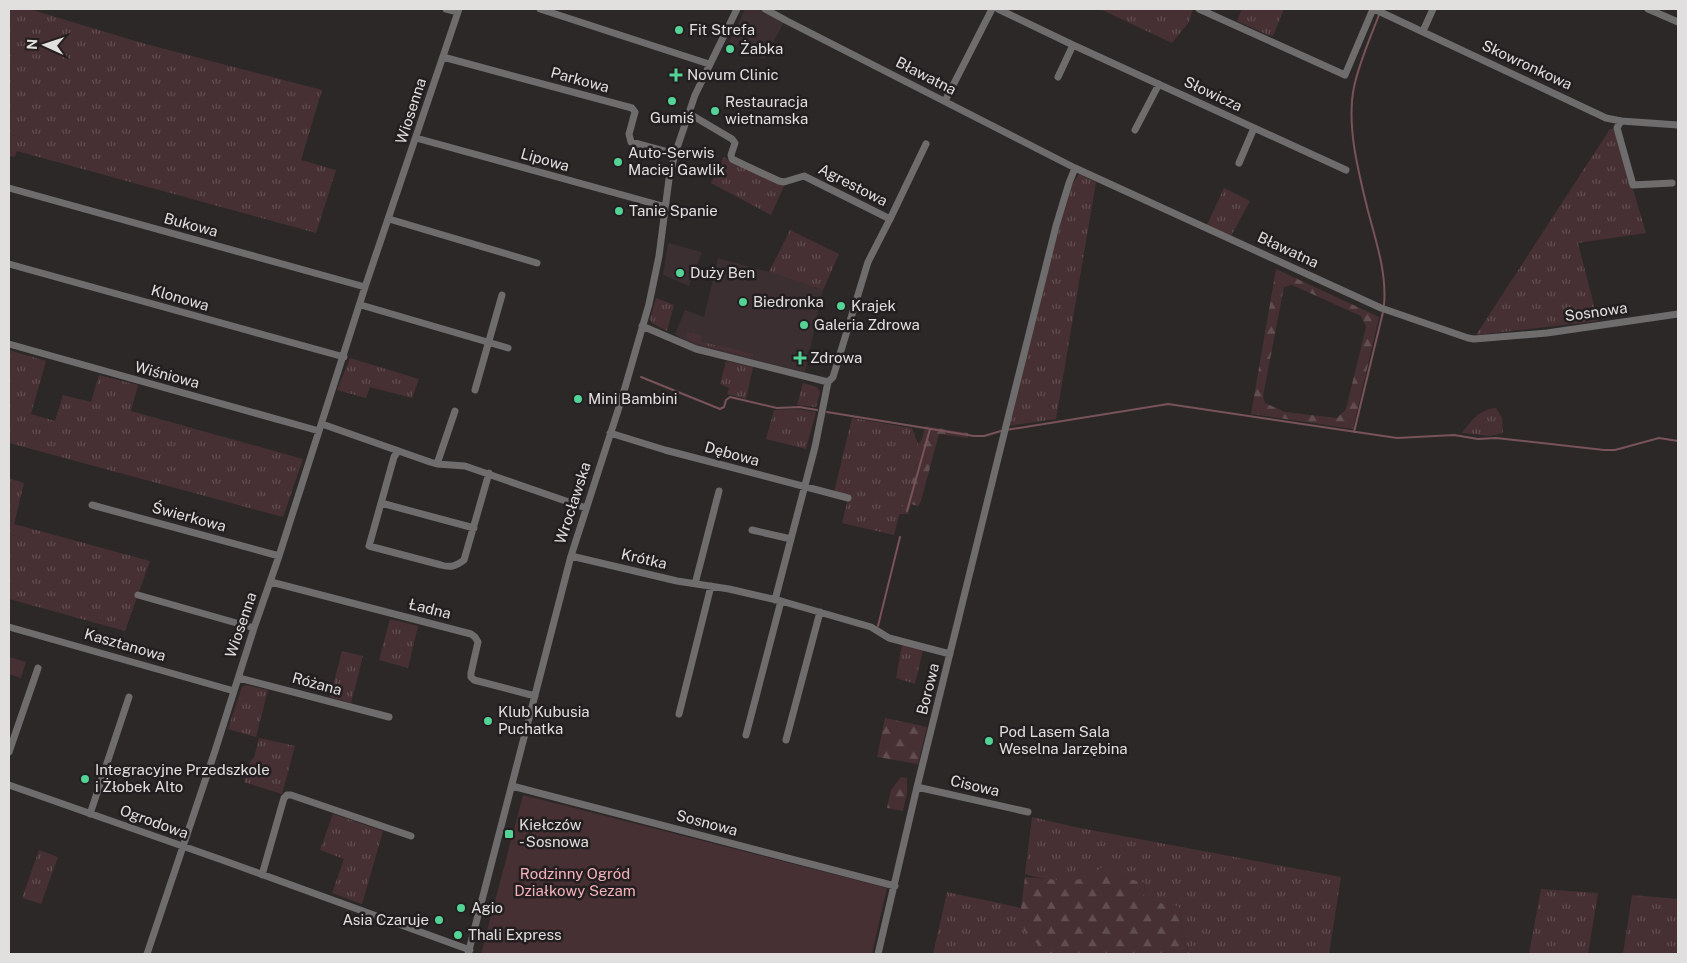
<svg xmlns="http://www.w3.org/2000/svg" width="1687" height="963" font-family="'Public Sans',sans-serif">
<defs>
<pattern id="grass-tufts" width="24" height="20" patternUnits="userSpaceOnUse" patternTransform="scale(1.25)"><rect width="24" height="20" fill="#473033"/><path d="M3 7l-1-3M5 7V3M7 7l1-3M15 17l-1-3M17 17v-4M19 17l1-3" fill="none" stroke="#614e50"/></pattern>
<pattern id="forest-firs" width="22" height="20" patternUnits="userSpaceOnUse" patternTransform="scale(1.25)"><rect width="22" height="20" fill="#473033"/><path d="M5 1l3.5 6h-7zM16 11l3.5 6h-7z" fill="#614e50"/></pattern>
</defs>
<rect width="100%" height="100%" fill="#2c2828"/>
<path fill="#3b2f31" d="M745 9H758L784 22 764 59 729 42Z
M668 243 702 252 689 286 663 275Z
M718 258 769 272 823 290 805 372 700 347 686 342 675 334 685 310 704 317Z"/>
<path fill="url(#grass-tufts)" d="M9 9H29L142 43 322 90 301 160 336 170 316 233 17 151 15 157 9 156Z
M1100 9H1193L1189 22 1172 43Z
M1242 9H1284L1273 36 1268 35 1237 21Z
M1610 129H1615L1646 233 1578 243 1598 321 1476 335Z
M724 157 732 163 784 186 771 215 711 183Z
M1079 174 1096 182 1056 419 1008 426 1069 189Z
M1224 188 1250 201 1231 236 1207 225Z
M790 230 839 254 823 290 769 272Z
M656 298 674 305 667 331 652 323 650 319Z
M687 332 702 336 701 342 754 354 750 357 699 344 687 339Z
M9 350 46 361 31 414 55 421 63 395 91 402 99 375 138 385 131 411 303 459 283 517 9 443Z
M350 358 419 379 412 398 370 387 366 398 337 390Z
M726 361 753 367 746 399 727 394 729 388 720 384Z
M803 383 817 387 820 392 816 407 797 405Z
M1496 408 1502 418 1503 433 1490 436 1462 433C1472 420 1478 410 1496 408Z
M796 409 816 412 806 449 766 439 774 410Z
M852 418 912 428 918 444V463L900 514 899 515 894 535 842 523 849 495 834 492Z
M9 478 24 483 14 524 150 561 125 631 9 599Z
M390 619 418 626 408 668 379 660Z
M902 645 923 650 915 684 896 678Z
M342 651 363 656 351 703 330 697Z
M246 685 268 690 256 737 228 729 242 687Z
M259 738 295 746 282 794 244 782 251 760 254 758Z
M333 814 383 831 362 904 332 893 344 859 320 850Z
M1032 817 1075 827 1341 877 1329 954H1190L1185 943 1179 907 1151 901 1144 896 1145 883 1118 876 1108 863C1102 867 1095 874 1088 878 1074 885 1040 879 1025 874Z
M39 850 58 857 41 904 22 898Z
M1541 889 1598 893 1588 954H1529Z
M947 892 1021 908 1024 931 1048 954H933Z
M1632 895 1678 899V954H1623Z"/>
<path fill="url(#forest-firs)" fill-rule="evenodd" d="M1276 269 1379 317 1353 429 1251 414ZM1292 285 1361 316 1366 327 1346 409 1337 418 1285 412 1265 403 1263 396 1284 287Z
M925 426 968 433V438L939 434 921 501 918 506 911 504 908 514H900L918 463V444L922 440Z
M885 718 927 727 918 764 877 757Z
M901 777 907 778V793L903 811 887 808 891 790Z
M1108 863 1118 876 1145 883 1144 896 1151 901 1179 907 1185 943 1190 954H1048L1024 931 1021 908 1025 877 1069 881 1087 878Z"/>
<path fill="#473033" d="M9 657 26 662 21 678 9 674Z
M523 795 887 888 872 954H481Z"/>
<g fill="none" stroke-linecap="round" stroke-linejoin="round">
<path stroke="#785359" stroke-width="2" d="M1379 15C1370 38 1359 63 1354 87 1346 126 1359 174 1368 211 1376 241 1387 274 1384 305
M641 377 720 409 724 407 726 400 730 397 777 408 799 407 817 410
M827 412 974 436H984L1001 431
M1006 430 1168 404 1397 438 1454 435 1478 439 1496 438 1604 450H1615L1659 438 1678 441
M1354 432 1383 312
M907 511 930 429
M878 626 900 537"/>
<path stroke="#6e6c6c" stroke-width="7" d="M446 9 458 12
M540 9 709 64
M765 9 787 21 1075 168 1381 308 1468 338 1474 339 1547 333 1678 314
M998 9 1073 45 1346 170
M1199 9 1345 75 1373 9
M1374 9 1606 118 1621 121 1678 125
M1648 9 1678 22
M1423 31 1433 9
M443 57 632 108 635 112 629 134 631 142 675 154
M1058 77 1073 45
M945 101 992 9
M688 113 732 139 735 143 731 155 732 159 736 161 779 181 784 182 804 176 890 219 926 144
M1621 121 1617 128 1633 185 1672 183
M1135 130 1159 84
M416 138 666 207
M1239 163 1254 128
M9 188 365 287
M389 219 537 263
M9 264 344 357
M361 305 508 348
M642 326 696 349 828 382
M9 344 319 431
M475 390 502 295
M322 424 430 462 437 464 465 466 586 508
M610 433 665 450 848 498
M398 451 394 457 369 546 441 565C451 568 456 566 464 560L489 473
M437 464 455 411
M381 503 474 528
M92 505 279 556
M752 530 791 539
M571 556 677 581 729 589 781 601 871 627 889 638 950 654
M271 582 471 634 475 637 478 642 471 673V677L474 680 535 696
M695 584 719 491
M138 595 254 628
M775 600 815 447 828 382 833 377 868 262 890 219
M9 627 234 691
M239 678 389 717
M679 714 711 586
M746 735 781 601
M786 740 820 612
M9 752 38 668
M9 785 225 861 470 950
M512 786 895 886
M917 787 1028 812
M90 814 129 697
M262 875 284 798 287 795H291L411 836
M147 954 215 751 254 628 279 556 365 287 459 9
M468 954 571 556 622 398 649 304 659 256 669 179 675 154 695 95 737 9
M878 954 917 787 1005 430 1056 226 1069 183 1075 168"/>
</g>
<g fill="#54d396" stroke="#231e1f" stroke-width="2">
<circle cx="679" cy="30" r="5"/>
<circle cx="730" cy="49" r="5"/>
<path d="M673.5 67.5h5v5h5v5h-5v5h-5v-5h-5v-5h5z"/>
<circle cx="672" cy="101" r="5"/>
<circle cx="715" cy="111" r="5"/>
<circle cx="618" cy="162" r="5"/>
<circle cx="619" cy="211" r="5"/>
<circle cx="680" cy="273" r="5"/>
<circle cx="743" cy="302" r="5"/>
<circle cx="841" cy="306" r="5"/>
<circle cx="804" cy="325" r="5"/>
<path d="M797.5 350.5h5v5h5v5h-5v5h-5v-5h-5v-5h5z"/>
<circle cx="578" cy="399" r="5"/>
<circle cx="488" cy="721" r="5"/>
<circle cx="989" cy="741" r="5"/>
<circle cx="85" cy="779" r="5"/>
<rect x="504" y="829" width="10" height="10" rx="2.5"/>
<circle cx="461" cy="908" r="5"/>
<circle cx="439" cy="920" r="5"/>
<circle cx="458" cy="935" r="5"/>
</g>
<g text-anchor="middle" stroke-width="5" stroke-linejoin="round" paint-order="stroke">
<g font-size="15" fill="#e2dfdf" stroke="#231e1f" text-anchor="start">
<text x="689" y="35">Fit Strefa</text>
<text x="740" y="54">Żabka</text>
<text x="687" y="80">Novum Clinic</text>
<text x="725" y="107">Restauracja<tspan x="725" dy="17">wietnamska</tspan></text>
<text x="672" y="123" text-anchor="middle">Gumiś</text>
<text x="628" y="158">Auto-Serwis<tspan x="628" dy="17">Maciej Gawlik</tspan></text>
<text x="629" y="216">Tanie Spanie</text>
<text x="690" y="278">Duży Ben</text>
<text x="753" y="307">Biedronka</text>
<text x="851" y="311">Krajek</text>
<text x="814" y="330">Galeria Zdrowa</text>
<text x="810" y="363">Zdrowa</text>
<text x="588" y="404">Mini Bambini</text>
<text x="498" y="717">Klub Kubusia<tspan x="498" dy="17">Puchatka</tspan></text>
<text x="999" y="737">Pod Lasem Sala<tspan x="999" dy="17">Weselna Jarzębina</tspan></text>
<text x="95" y="775">Integracyjne Przedszkole<tspan x="95" dy="17">i Żłobek Alto</tspan></text>
<text x="519" y="830">Kiełczów<tspan x="519" dy="17">- Sosnowa</tspan></text>
<text x="471" y="913">Agio</text>
<text x="429" y="925" text-anchor="end">Asia Czaruje</text>
<text x="468" y="940">Thali Express</text>
</g>
<g font-size="15" fill="#e2dfdf" stroke="#231e1f">
<text transform="translate(1527 65) rotate(25)" y="5">Skowronkowa</text>
<text transform="translate(926 76) rotate(27)" y="5">Bławatna</text>
<text transform="translate(580 80) rotate(15)" y="5">Parkowa</text>
<text transform="translate(1213 94) rotate(25)" y="5">Słowicza</text>
<text transform="translate(411 111) rotate(-72)" y="5">Wiosenna</text>
<text transform="translate(545 160) rotate(16)" y="5">Lipowa</text>
<text transform="translate(853 185) rotate(27)" y="5">Agrestowa</text>
<text transform="translate(191 225) rotate(15)" y="5">Bukowa</text>
<text transform="translate(1288 250) rotate(25)" y="5">Bławatna</text>
<text transform="translate(180 298) rotate(16)" y="5">Klonowa</text>
<text transform="translate(1596 312) rotate(-8)" y="5">Sosnowa</text>
<text transform="translate(167 375) rotate(15)" y="5">Wiśniowa</text>
<text transform="translate(732 454) rotate(15)" y="5">Dębowa</text>
<text transform="translate(573 503) rotate(-72)" y="5">Wrocławska</text>
<text transform="translate(189 517) rotate(15)" y="5">Świerkowa</text>
<text transform="translate(644 559) rotate(13)" y="5">Krótka</text>
<text transform="translate(430 609) rotate(14)" y="5">Ładna</text>
<text transform="translate(241 625) rotate(-71)" y="5">Wiosenna</text>
<text transform="translate(125 645) rotate(16)" y="5">Kasztanowa</text>
<text transform="translate(317 684) rotate(15)" y="5">Różana</text>
<text transform="translate(928 689) rotate(-76)" y="5">Borowa</text>
<text transform="translate(975 786) rotate(13)" y="5">Cisowa</text>
<text transform="translate(154 822) rotate(20)" y="5">Ogrodowa</text>
<text transform="translate(707 823) rotate(15)" y="5">Sosnowa</text>
</g>
<g font-size="15" fill="#f6b2bc" stroke="#231e1f">
<text x="575" y="879">Rodzinny Ogród<tspan x="575" dy="17">Działkowy Sezam</tspan></text>
</g>
</g>
<rect width="1687" height="963" fill="none" stroke="#e2dfdf" stroke-width="20"/>
<g transform="translate(45 45) rotate(273)" stroke="#231e1f" stroke-width="4" paint-order="stroke">
<path d="M0-4L9 19L0 12L-9 19Z" fill="#e2dfdf"/>
<text y="-8" font-size="14" font-weight="bold" text-anchor="middle" fill="#e2dfdf">N</text>
</g>
</svg>
